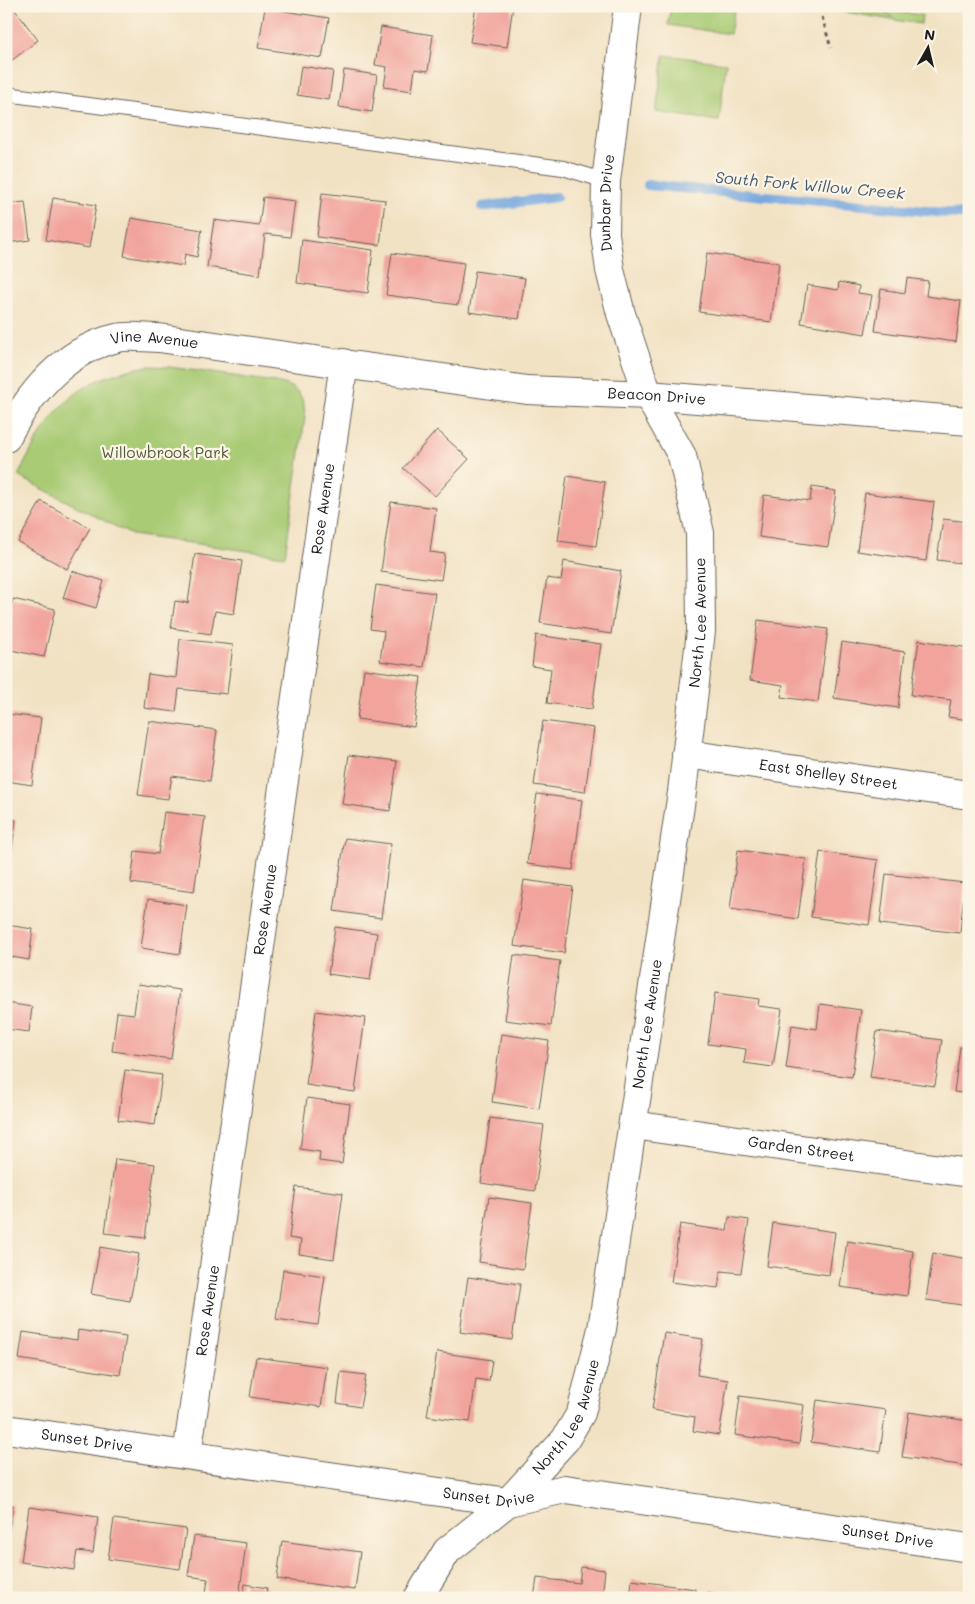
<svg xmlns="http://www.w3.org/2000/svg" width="975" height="1604" font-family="Mali,sans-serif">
<rect width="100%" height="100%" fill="#fcf5e5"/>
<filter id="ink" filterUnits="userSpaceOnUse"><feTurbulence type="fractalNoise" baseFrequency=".02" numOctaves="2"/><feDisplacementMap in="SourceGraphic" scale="10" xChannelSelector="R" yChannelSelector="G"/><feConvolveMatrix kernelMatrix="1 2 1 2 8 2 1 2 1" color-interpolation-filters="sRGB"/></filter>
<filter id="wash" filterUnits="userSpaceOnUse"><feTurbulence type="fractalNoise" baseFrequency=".0096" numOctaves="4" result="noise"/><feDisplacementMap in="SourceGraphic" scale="20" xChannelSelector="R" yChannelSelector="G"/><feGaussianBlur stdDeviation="1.12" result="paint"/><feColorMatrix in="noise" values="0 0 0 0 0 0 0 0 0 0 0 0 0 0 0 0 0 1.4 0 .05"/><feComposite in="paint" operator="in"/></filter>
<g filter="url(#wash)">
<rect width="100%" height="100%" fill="#f2e2c4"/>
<path fill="#a9cb74" stroke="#627448" d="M671 6H735L730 34 668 25Z
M827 6H881L892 20 828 9Z
M882 6H898V12L922 15 921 24 894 20Z
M664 55 726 63 719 121 656 112Z
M149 366 170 367 275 382C298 387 304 394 305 417L285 556 132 535 18 476C51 410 73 378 149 366Z"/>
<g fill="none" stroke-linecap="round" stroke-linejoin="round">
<path stroke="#73a6df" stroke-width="10" d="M648 185 969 215
M482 207 556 197"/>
</g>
<g id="blocks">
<path fill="#f1a39c" d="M6 6H12L38 40 6 65Z
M476 6H513L507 47 470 42Z
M265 8 329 18 322 58 258 48Z
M381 27 433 35 428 71 415 69 412 91 384 87 387 67 375 65Z
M301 66 333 71 329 100 297 95Z
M344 70 377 75 372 112 339 107Z
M322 193 385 200 380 245 317 237Z
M263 197 295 201 290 237 265 234 260 275 207 267 214 220 259 226Z
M53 198 96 205 89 248 46 240Z
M25 202 30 240 6 243V204Z
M131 218 202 230 197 257 185 254 183 266 124 256Z
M302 240 373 250 368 293 297 283Z
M392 253 464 263 458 305 386 295Z
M707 253 779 263 771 322 699 312Z
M475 271 525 278 519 319 469 312Z
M907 278 928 281 926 296 961 301 956 342 875 331 881 289 905 293Z
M839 282 859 286 858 293 872 295 865 334 801 323 807 285 838 290Z
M437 430 469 459 435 496 403 468Z
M567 476 605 482 596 546 558 541Z
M812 487 836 491 828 547 759 537 764 495 810 501Z
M865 493 934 502 926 561 857 551Z
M41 501 90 528 67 569 18 542Z
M391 502 436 508 430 552 445 554 441 580 381 572Z
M943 519 969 522V564L937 560Z
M195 554 242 561 234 614 215 611 211 634 171 628 175 601 188 603Z
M564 561 621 571 611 634 540 623 547 578 561 580Z
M72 571 104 581 96 608 63 598Z
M376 585 435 593 424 667 380 661 384 631 370 629Z
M13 599 55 609 44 657 6 649V627Z
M758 620 828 629 818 702 781 697 783 685 750 680Z
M536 635 601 644 592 709 547 703 551 669 532 666Z
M180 639 233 645 227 694 179 689 176 712 144 708 148 674 176 678Z
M919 640 969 648V720L948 717 951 700 911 695Z
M842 642 905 652 898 708 834 698Z
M364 669 421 677 414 727 357 719Z
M6 714 41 718 32 785 6 781Z
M149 721 217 730 210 781 172 776 168 799 138 795Z
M543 721 594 728 585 792 534 785Z
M349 755 397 761 390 811 342 804Z
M537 794 582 800 573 870 527 864Z
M164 812 205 817 194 892 131 883 135 851 158 854Z
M6 819 16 820 9 870 6 869Z
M345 838 391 844 381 918 334 911Z
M738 850 806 859 798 919 730 909Z
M820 852 878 860 869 925 811 917Z
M886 874 965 883 960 933 880 924Z
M524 880 573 887 564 953 514 946Z
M148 899 187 905 180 954 141 948Z
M6 925 33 929 29 960 6 956Z
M335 927 377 933 370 980 328 974Z
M514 955 560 961 551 1026 505 1020Z
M138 984 180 990 171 1059 112 1051 117 1012 134 1014Z
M715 993 759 999 758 1006 782 1009 773 1067 744 1063 746 1049 708 1044Z
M6 1003 32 1007 29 1032 6 1029Z
M820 1004 861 1010 852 1077 786 1068 792 1025 817 1029Z
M316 1011 365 1018 355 1092 306 1085Z
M877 1031 942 1040 935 1086 870 1077Z
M501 1034 549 1041 539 1109 492 1102Z
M960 1047 969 1048V1094L954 1092Z
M125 1070 162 1075 155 1125 118 1120Z
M307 1098 350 1104 342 1164 319 1161 320 1152 300 1149Z
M490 1118 544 1125 535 1191 481 1183Z
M115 1159 155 1164 145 1238 105 1233Z
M296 1187 343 1193 334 1259 299 1254 301 1240 289 1238Z
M489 1197 532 1203 523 1269 479 1262Z
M729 1217 749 1220 741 1273 721 1271 718 1288 671 1282 680 1224 727 1231Z
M773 1223 835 1232 829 1275 767 1266Z
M847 1241 913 1251 907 1296 840 1287Z
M100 1247 139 1254 130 1301 91 1294Z
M933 1253 969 1259V1306L926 1300Z
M283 1270 325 1276 318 1325 276 1319Z
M468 1277 520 1284 512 1340 460 1332Z
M78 1330 126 1337 120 1375 19 1359 23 1332 77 1340Z
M664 1333 703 1339 697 1375 728 1380 719 1435 693 1431 695 1417 652 1410Z
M437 1352 492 1360 489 1381 476 1379 470 1422 427 1416Z
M256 1357 327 1367 321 1407 250 1397Z
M341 1372 366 1375 360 1407 337 1403Z
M740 1396 804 1405 799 1444 735 1435Z
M817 1400 886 1410 880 1452 811 1442Z
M909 1412 969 1421 967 1466 902 1457Z
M6 1505H13L7 1542H6Z
M29 1507 98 1517 93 1553 77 1551 74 1570 21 1562Z
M114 1519 186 1529 180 1569 108 1559Z
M194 1536 246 1543 239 1598 206 1593 208 1579 188 1576Z
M282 1541 360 1552 355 1590 277 1579Z
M581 1567 605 1570 602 1598H534L537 1578 579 1583Z
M632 1580 695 1589 694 1598H630Z
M245 1584 267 1588 265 1598H242Z
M708 1592 733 1597V1598H707Z"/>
</g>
</g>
<g filter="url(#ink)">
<use href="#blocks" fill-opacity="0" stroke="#676157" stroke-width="1"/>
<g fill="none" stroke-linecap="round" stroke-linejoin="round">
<defs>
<path id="service" d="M6 94 563 168 606 181"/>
<g id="minor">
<path id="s1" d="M6 438C30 392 64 350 117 338 130 335 146 338 159 338L527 390 648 395 969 421"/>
<path id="s2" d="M686 754 969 795"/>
<path id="s3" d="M633 1125 969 1173"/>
<path id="s4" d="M6 1429 508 1502 565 1489 969 1548"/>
<path id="s5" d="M187 1455 344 363"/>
</g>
<g id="tertiary">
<path id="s6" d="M418 1598 447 1551 508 1502 565 1440 581 1413 602 1329 682 792 701 631 700 533 682 456 648 395 621 314 610 270 605 234 606 181 628 6"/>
</g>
</defs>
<use href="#service" stroke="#676157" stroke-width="16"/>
<use href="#minor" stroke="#676157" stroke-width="30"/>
<use href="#tertiary" stroke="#676157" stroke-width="30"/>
<path stroke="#676157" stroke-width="3" stroke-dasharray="4 4" stroke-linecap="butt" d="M822 17 831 48"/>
<use href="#service" stroke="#fff" stroke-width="14"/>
<use href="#minor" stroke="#fff" stroke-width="28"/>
<use href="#tertiary" stroke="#fff" stroke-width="28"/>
</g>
</g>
<g text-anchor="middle" stroke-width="4.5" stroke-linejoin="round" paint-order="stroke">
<g font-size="15" fill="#1c1c1c" stroke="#fcf5e5">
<text dy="5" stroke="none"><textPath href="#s6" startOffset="1486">Dunbar Drive</textPath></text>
<text dy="5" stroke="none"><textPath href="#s1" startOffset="192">Vine Avenue</textPath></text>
<text dy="5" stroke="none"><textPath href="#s1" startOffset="698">Beacon Drive</textPath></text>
<text dy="5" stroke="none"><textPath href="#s5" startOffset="956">Rose Avenue</textPath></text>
<text dy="5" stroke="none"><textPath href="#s6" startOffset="1049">North Lee Avenue</textPath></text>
<text dy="5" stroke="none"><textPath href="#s2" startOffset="144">East Shelley Street</textPath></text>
<text dy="5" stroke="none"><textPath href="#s5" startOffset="551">Rose Avenue</textPath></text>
<text dy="5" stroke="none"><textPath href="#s6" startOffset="644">North Lee Avenue</textPath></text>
<text dy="5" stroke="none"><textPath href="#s3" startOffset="170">Garden Street</textPath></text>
<text dy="5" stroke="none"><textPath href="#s5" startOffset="146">Rose Avenue</textPath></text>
<text dy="5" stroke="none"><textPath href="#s6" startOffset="239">North Lee Avenue</textPath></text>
<text dy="5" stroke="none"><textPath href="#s4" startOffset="82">Sunset Drive</textPath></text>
<text dy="5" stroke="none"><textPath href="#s4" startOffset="488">Sunset Drive</textPath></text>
<text dy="5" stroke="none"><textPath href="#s4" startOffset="892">Sunset Drive</textPath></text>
</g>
<g font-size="15" fill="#4d593b" stroke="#fcf5e5">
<text x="165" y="458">Willowbrook Park</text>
</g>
<g font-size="16" font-style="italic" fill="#435a74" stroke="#fcf5e5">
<text transform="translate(810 185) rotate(5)" y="6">South Fork Willow Creek</text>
</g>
</g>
<rect width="975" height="1604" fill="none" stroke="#fcf5e5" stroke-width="25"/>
<g transform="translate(928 48) rotate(8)" stroke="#fcf5e5" stroke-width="4" paint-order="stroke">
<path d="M0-4L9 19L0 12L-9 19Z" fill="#1c1c1c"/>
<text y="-8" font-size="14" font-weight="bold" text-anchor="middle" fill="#1c1c1c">N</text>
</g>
</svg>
